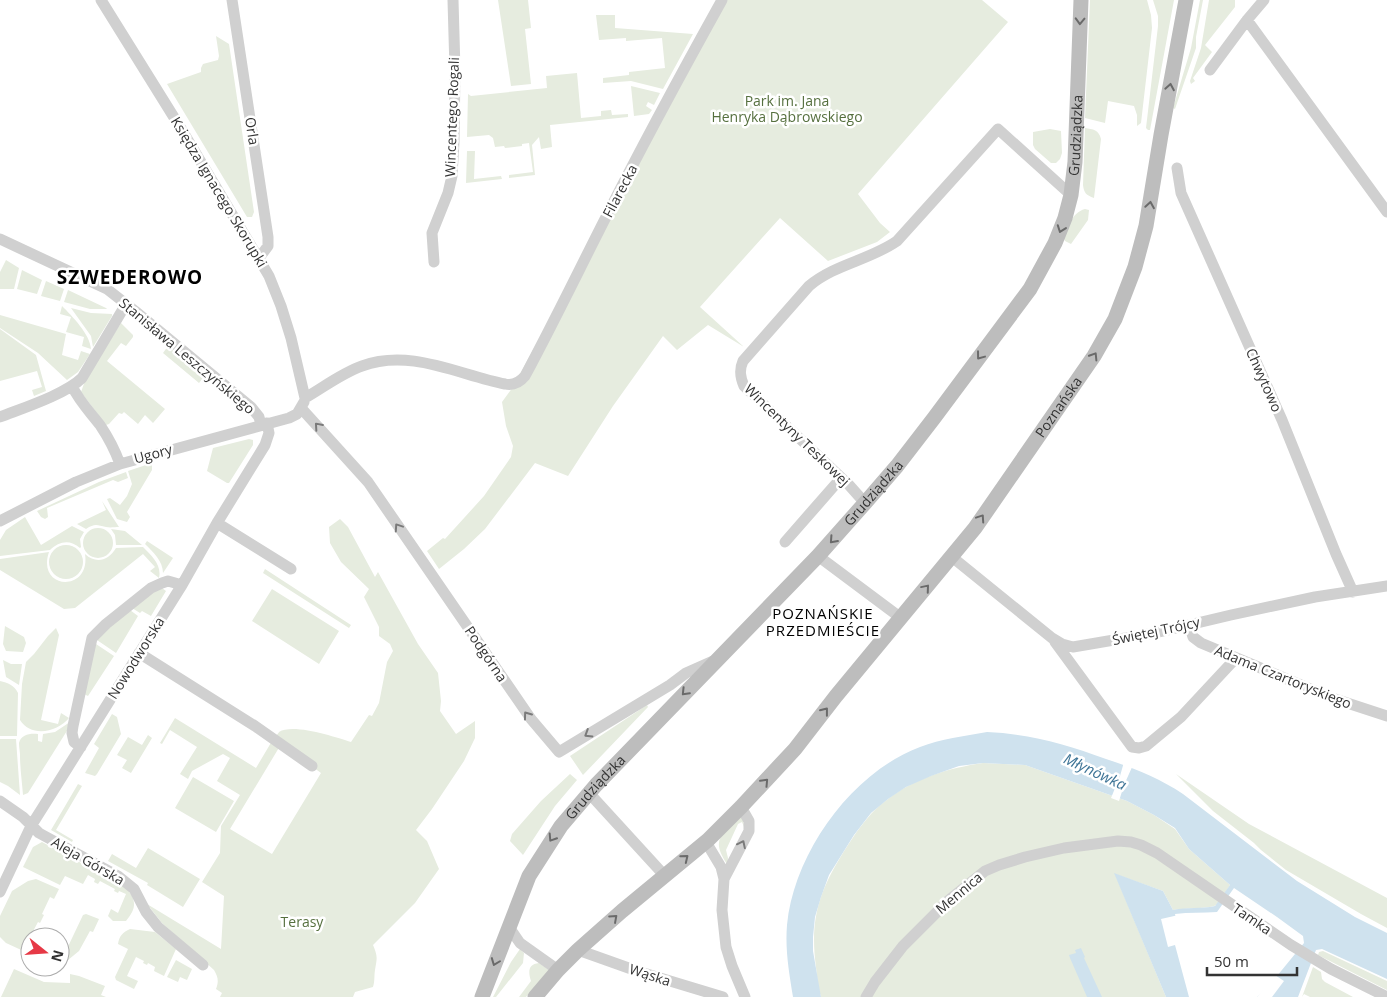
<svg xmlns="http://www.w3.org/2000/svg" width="1387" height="997" font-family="'Open Sans',sans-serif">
<rect width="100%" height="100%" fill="#fff"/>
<path fill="#e6ecdf" d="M498 0H528L531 28 525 29 531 84 511 86Z
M722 0H982L1008 22 858 194 880 223 890 232 877 242 828 261 780 218 700 307 744 347 708 325 677 350 663 336 613 406 568 476 535 463 485 529 464 549 439 569 427 551 443 538 445 539 484 496 511 457 513 446 506 426 502 402 513 387Z
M1090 0H1147L1151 15 1152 28 1141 123 1137 126V115L1134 106 1108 101 1105 123 1085 118Z
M1153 0H1174L1150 130H1148L1146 128 1158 26V16Z
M1200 0H1203L1196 37V48L1175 109 1173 108 1191 48Z
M1209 0H1235V7L1205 45 1212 52 1193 78 1195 81 1191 84 1190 81 1201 48Z
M596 15H615V28L693 34 663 89 631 81 603 83V78L629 75V72L665 68 662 38 626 41V38L599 40Z
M216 36 229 44 254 212 252 217H247L167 84 201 72V68L203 64 218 60 219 56Z
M577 73 581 118 601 116V111L611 110 612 115 628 114V117L550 125 552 147 541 149 539 137 532 145 535 175 509 178V175L533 172 529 143 522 144V146L505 148 504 146 495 147 493 138 489 135 467 137 468 94 471 96 547 88 546 76Z
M631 86 660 93 654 105 648 102 646 106 652 110 649 114 634 116Z
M1085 128C1093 129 1099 130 1101 139L1094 198C1086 195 1084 193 1083 185Z
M1050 129 1061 131 1062 153 1060 159 1056 163H1051L1035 149 1033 145V132Z
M467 151H475L474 179 501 176 502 179 466 183Z
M1085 209 1089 210 1088 220 1071 244 1065 241 1064 239C1069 227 1071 213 1085 209Z
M6 260 19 268 14 289H0V272Z
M22 270 42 280 37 294 17 289Z
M46 281 64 289 60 301 41 296Z
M68 290 106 308 107 309H90L64 302Z
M62 306C72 316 90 334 91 349L82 346 84 337 66 332 71 317 60 314Z
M71 308 91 313 112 314V316L93 347 91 336Z
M0 315 66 334 62 355 78 360 81 351 90 354 78 372 67 380 38 353 0 328Z
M121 323 133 335V337L126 346 121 343 107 361 165 409 153 423 145 415 138 424 124 412 122 414 119 413 109 424 106 425 81 392 86 378Z
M0 329 36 355 46 391 34 396 32 390 42 387 37 371 0 381Z
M168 346 202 375 203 378 199 383 163 353Z
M249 439 253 440V445L229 483H227L207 471 213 448Z
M152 463V470L127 512 130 517 127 522 117 519 107 499 110 498 120 505 127 496 132 484 128 471Z
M126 472 128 478 118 482 113 480 47 508 48 517 45 519 41 517 37 511 99 482Z
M102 501 119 527C115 527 110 528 106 527 97 525 95 523 86 529L77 524 106 510Z
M25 517 41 545 72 526 84 532 80 539 81 547 80 548C70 539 59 541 50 550L0 556V540L6 530Z
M340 519 348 527 375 577 378 572 418 644 438 673 441 701 440 711 456 734 475 721V738L464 761 432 809 416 830 427 841 439 869 415 903 373 945C378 957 377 958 375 970 374 976 375 981 373 987L355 992 353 997H220L222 993 216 989C219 981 218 977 214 970L162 923 147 904 221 949 224 896 202 882 220 853 221 826 240 795 217 781 230 758 223 754 192 771 188 779 180 774 197 747 170 730 162 744 160 743 175 718 256 768 272 741 280 746 230 829 272 854 321 773 274 738C274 738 279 733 279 732 293 723 335 737 351 742L369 715 372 716 379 703 387 662 393 651 390 644 379 636V627L364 597 369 589 341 562 330 543 329 527Z
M83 543a15 15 0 1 1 30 0a15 15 0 1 1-30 0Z
M111 529 125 531 142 545H116L115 535Z
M147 541 173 558 163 573C163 561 153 552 145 544Z
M49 562a17 17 0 1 1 34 0a17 17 0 1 1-34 0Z
M143 547C152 556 162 565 159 578L150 571 155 567 143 554 75 608 64 609 0 570V559L49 552C36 590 91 593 85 554 96 564 108 561 116 548Z
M265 569 351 625 349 628 263 573Z
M162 588 166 591 151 616 142 611 140 613 132 608 151 592Z
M272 589 339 631 319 664 252 621Z
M130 610 138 616 116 653 94 638Z
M5 626 24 637 26 643 23 652 6 651 3 644Z
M56 628 59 635 41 720 58 724 61 713 69 718C58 732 31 738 20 720L22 684 26 662 34 654 48 636Z
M93 642 114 656 88 696 82 693Z
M3 660 11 664H22L19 685 6 677Z
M0 681C8 683 14 685 18 693L17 736H0Z
M647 705 648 707 583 775 570 756Z
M112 714 117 717 121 734 97 774 95 776 85 773 99 748 94 744Z
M70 722V726L28 793 23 795C22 782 20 768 20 755 20 752 19 747 19 743 21 734 31 733 38 734V741L42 742 43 734 55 732Z
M148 735 152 738 131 773 122 768 127 760 117 755 128 737 142 745Z
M0 739H16L20 795 8 786 0 782Z
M983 763 1025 765 1127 801 1154 815 1175 829 1189 849 1230 885C1226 891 1222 900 1216 905 1211 909 1182 908 1173 910L1163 891 1115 874 1166 997H821C818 988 817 977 816 967 809 916 821 887 848 845 859 828 871 811 888 799 915 778 949 768 983 763Z
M570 774 577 780 555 806 523 855 510 841 512 834 541 801Z
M1176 774 1249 824 1387 898V928L1361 914 1286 870 1261 850 1254 843 1213 811Z
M193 777 234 801 216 832 175 808Z
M78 784 82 786 56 830 73 840 72 842 51 830Z
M743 816 744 827 742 822 738 824 726 850 729 862 727 864C710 838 722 835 741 817Z
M42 842 124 886C136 898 138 907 126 921H113L108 916 111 909 118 913 126 894 119 891 118 893 114 891 115 889 100 881 98 884 94 882 95 879 88 875 83 884 65 876 60 885 23 867 33 847Z
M148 848 200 879 183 907 147 885 148 883 108 861 112 854 136 868Z
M36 879 59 889 54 899 50 897 42 914 44 915 40 923 38 922 30 937V941L27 948 30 950V954L6 943 0 937V916L12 891 28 881Z
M86 914 99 919 93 932 90 931 79 951 68 960 65 958 64 955 83 915Z
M130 929 155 932 176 949 164 976 154 971 155 967 148 963 147 965 143 963 144 961 136 957 127 976 138 981 134 989 116 980 115 977 128 949 118 944C119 936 123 932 130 929Z
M520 949 524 953 523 963 496 997H493L511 962Z
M1323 951 1387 981V990L1318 955 1319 952Z
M176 960 192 969 187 980 180 977 178 982 167 977Z
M539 963 549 970 526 997H519L531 981C528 972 528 964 539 963Z
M1313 967 1321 972 1322 979 1325 982 1353 997H1310L1304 994 1302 997Z
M14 969 44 982 70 983V974L79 976 105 986 101 995 106 997H1Z"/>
<path fill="#cfe2ee" d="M987 732C1030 734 1066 744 1106 759 1134 768 1159 778 1183 794L1297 881 1355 917 1387 933V979L1322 949 1316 950 1298 997H1257L1277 976 1304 943 1303 936 1277 917 1234 888 1217 912C1203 913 1189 912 1175 914L1194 997H1166L1114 873 1163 891 1173 910C1187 907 1201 909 1215 906L1230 885 1189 849 1175 828 1154 815 1127 801 1025 765 983 763 959 766 931 776 906 787 888 799 871 813 854 835 829 875 821 897 815 917 813 937V951L821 997H793C789 972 785 950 787 925 794 853 851 773 920 747 941 739 964 736 987 732Z
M1081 948 1085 957 1084 958 1102 997H1087L1070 958 1069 955 1076 953 1075 950Z"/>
<path fill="#fff" d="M1124 762 1133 765 1124 785 1119 801 1111 798 1120 776Z
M1183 914 1178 916V919L1190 975 1196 997H1189L1175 945 1168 947 1161 919Z
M1275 975 1284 981 1272 997H1257Z"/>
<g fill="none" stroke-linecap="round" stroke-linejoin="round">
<path stroke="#d0d0d0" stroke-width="11" d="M101 0 180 127 269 276 281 306 291 338 305 398
M232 0 268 237V246L259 258
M1247 20 1387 212
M1210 70 1247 20 1264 0
M1177 168 1181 193 1282 420 1336 554 1353 592
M0 239 107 289 135 311 251 407 259 417 261 425
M434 262 432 233 448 193 452 176 454 142 455 70 453 0
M72 386C79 401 90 412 100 425 108 437 115 450 120 464
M305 398C324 387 342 373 362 366 410 348 459 375 505 384 514 386 520 382 525 376 553 324 579 270 606 217 643 144 682 72 722 0
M301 408 368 482 531 719 559 752 670 685 686 673 713 661
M0 417C23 408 66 394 82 378L126 304
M865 503 849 485 744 386C740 377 739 370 743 361L809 286C835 264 870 260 897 241L998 129 1071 195
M0 521 76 482 120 464 289 418 297 414 304 402
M217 523 291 569
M785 542 841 478
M818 556 901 618
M952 557 1052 638 1062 644 1073 647 1155 633 1231 615 1315 597 1387 586
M1189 625 1193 637 1201 643 1332 698 1387 716
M1055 642 1132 747 1139 748 1146 746 1181 717 1236 658
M139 653 255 726 312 766
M81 747 74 742 72 733 73 726 92 638 106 624 151 588 162 583 168 581 182 585
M589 793 664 875
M0 801 23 817 39 833 118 876 134 889 146 912 158 927 203 965
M741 807 749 821V831L724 879 722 910 726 947 732 966 745 997
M706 842 721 867 724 879
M0 892 31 826 43 807 182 585 217 523 265 445 269 433 267 423
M509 927 520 943 558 970
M578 950 637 971 723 997
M866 997 875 982 903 946 949 900 985 871 999 865 1025 857 1064 848 1118 841 1131 842 1141 845 1157 853 1291 945 1331 969 1387 997"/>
<g stroke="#bdbdbd" stroke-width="15">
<path id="s1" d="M482 997 529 876 561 826 596 785 818 556 865 503 897 466 934 418 1030 289 1055 243 1065 218 1071 195 1075 162 1081 0"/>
<path id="s2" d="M535 997 558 970 578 950 622 911 708 840 741 807 795 749 836 696 975 528 1094 356 1115 319 1135 267 1146 226 1161 135 1186 0"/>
</g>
</g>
<defs><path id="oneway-chevron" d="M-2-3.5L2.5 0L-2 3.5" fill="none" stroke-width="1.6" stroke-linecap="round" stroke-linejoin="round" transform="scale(1.25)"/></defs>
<g stroke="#6a6a6a">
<use href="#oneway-chevron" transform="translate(1080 21) rotate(92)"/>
<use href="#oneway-chevron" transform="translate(1170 87) rotate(-80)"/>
<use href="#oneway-chevron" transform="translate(1150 205) rotate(-81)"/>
<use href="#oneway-chevron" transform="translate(1061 229) rotate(110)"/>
<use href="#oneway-chevron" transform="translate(980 356) rotate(127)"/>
<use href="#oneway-chevron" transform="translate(1094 356) rotate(-58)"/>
<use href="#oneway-chevron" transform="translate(981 518) rotate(-56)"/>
<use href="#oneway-chevron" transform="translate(833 540) rotate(132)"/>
<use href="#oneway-chevron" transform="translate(926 588) rotate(-50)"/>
<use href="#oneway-chevron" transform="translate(685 692) rotate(134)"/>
<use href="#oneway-chevron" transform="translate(825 711) rotate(-52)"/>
<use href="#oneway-chevron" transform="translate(765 782) rotate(-47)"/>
<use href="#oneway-chevron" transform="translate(552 838) rotate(123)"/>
<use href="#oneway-chevron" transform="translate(685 858) rotate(-39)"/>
<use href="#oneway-chevron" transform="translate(614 918) rotate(-42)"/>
<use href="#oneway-chevron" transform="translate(495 962) rotate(111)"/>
</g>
<g stroke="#7a7a7a">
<use href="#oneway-chevron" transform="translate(318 426) rotate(-131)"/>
<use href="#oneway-chevron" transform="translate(398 527) rotate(-124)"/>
<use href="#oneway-chevron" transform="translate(527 715) rotate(-126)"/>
<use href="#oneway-chevron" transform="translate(588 734) rotate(148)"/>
<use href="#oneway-chevron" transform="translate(742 844) rotate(-64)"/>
</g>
<g text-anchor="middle" stroke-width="5" stroke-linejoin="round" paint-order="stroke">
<g font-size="14" fill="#56703f" stroke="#fff">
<text x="787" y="106">Park im. Jana<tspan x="787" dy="16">Henryka Dąbrowskiego</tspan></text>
<text x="302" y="927">Terasy</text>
</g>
<g font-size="14" fill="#333" stroke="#fff">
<text transform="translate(452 117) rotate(-88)" y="5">Wincentego Rogali</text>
<text transform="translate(252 131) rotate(81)" y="5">Orla</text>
<text dy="5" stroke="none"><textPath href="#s1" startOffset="1066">Grudziądzka</textPath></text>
<text transform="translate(620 191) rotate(-62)" y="5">Filarecka</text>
<text transform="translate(219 192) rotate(59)" y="5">Księdza Ignacego Skorupki</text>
<text transform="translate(187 356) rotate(40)" y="5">Stanisława Leszczyńskiego</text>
<text transform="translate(1264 380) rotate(66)" y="5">Chwytowo</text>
<text dy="5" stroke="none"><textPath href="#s2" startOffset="792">Poznańska</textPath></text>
<text transform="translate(797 435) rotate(44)" y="5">Wincentyny Teskowej</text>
<text transform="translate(153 454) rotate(-15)" y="5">Ugory</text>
<text dy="5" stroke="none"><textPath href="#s1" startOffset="646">Grudziądzka</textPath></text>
<text transform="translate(1156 631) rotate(-12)" y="5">Świętej Trójcy</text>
<text transform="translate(486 654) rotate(56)" y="5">Podgórna</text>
<text transform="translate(136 658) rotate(-58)" y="5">Nowodworska</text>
<text transform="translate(1283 677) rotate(22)" y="5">Adama Czartoryskiego</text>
<text dy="5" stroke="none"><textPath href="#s1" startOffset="241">Grudziądzka</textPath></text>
<text transform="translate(88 861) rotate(30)" y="5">Aleja Górska</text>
<text transform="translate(959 893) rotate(-40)" y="5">Mennica</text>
<text transform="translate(1252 919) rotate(34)" y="5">Tamka</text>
<text transform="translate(650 975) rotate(18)" y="5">Wąska</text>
</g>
<g font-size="15" letter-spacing="1" fill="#000" stroke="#fff">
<text x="823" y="619">POZNAŃSKIE<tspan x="823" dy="17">PRZEDMIEŚCIE</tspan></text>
</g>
<g font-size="15" font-style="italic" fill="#3f7597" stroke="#fff">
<text transform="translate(1095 772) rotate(25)" y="5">Młynówka</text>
</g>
<g font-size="19" font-weight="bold" letter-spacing="1" fill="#000" stroke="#fff">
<text x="130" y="284">SZWEDEROWO</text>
</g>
</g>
<g transform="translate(45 952) rotate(107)"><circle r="24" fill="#ffffff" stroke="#adadad"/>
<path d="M0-4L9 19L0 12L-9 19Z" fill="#e63946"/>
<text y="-8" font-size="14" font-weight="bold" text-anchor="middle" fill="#333333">N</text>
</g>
<path d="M1207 967v8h90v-8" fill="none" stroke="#333333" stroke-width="2.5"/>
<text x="1214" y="967" font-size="15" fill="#333333" stroke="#ffffff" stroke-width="4" paint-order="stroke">50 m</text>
</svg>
